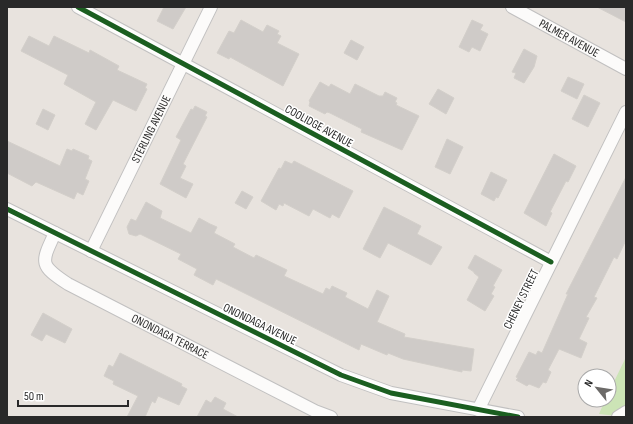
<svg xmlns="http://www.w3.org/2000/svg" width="633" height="424" font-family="'Sofia Sans Condensed',sans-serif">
<rect width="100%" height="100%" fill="#e8e3de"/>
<path fill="#cce4b6" d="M626 357V417L599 414 605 400H609V392Z"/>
<path fill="#cfcbc8" stroke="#d3cfca" d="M164 7H186L173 29 157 21Z
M597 7H626V22Z
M241 20 263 32 267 25 279 31 277 34 281 36 277 43 299 54 283 86 230 57 229 59 217 53 229 31 234 33Z
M472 20 483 25 480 30 488 34 480 51 472 47 469 52 459 47Z
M29 36 49 46 54 36 89 53 90 50 119 66 117 70 147 84 145 88 147 89 136 111 113 100 96 130 85 124 96 102 64 84 68 75 21 51Z
M351 40 364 47 357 60 344 53Z
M524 49 537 56 534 67 524 83 514 78 516 73 512 72Z
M568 77 584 84 577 99 561 91Z
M320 82 329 87 331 84 350 94 355 84 379 96H383L385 92 397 98 395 102 397 103 396 105 419 116 402 150 361 132 362 129 330 113 327 112 325 114 309 106 310 102 309 101Z
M438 89 454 98 446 114 429 104Z
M584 95 600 103 588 127 572 119Z
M195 106 207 112 205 116 207 117 183 164 186 166 180 178 193 184 186 198 160 184 181 140 176 137 191 109 193 110Z
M43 109 55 115 48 130 36 124Z
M447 139 463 147 450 174 435 167Z
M7 141 60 166 67 149 72 151 73 149 89 156 88 159 92 161 85 179 89 181 83 195 77 192 74 199 36 182 32 186 7 173Z
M554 154 576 166 568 182 566 181 550 212 552 213 546 226 524 213Z
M285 161 292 164 294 161 353 191 339 218 332 214 330 218 313 209 309 216 284 203 283 206 279 204 276 210 261 201 279 168 281 169Z
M491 172 507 180 498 198 496 197 494 201 481 194Z
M626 177V240L617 259 614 257 594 297 597 298 586 317 589 318 579 339 587 343 581 358 559 349 548 370 551 372 546 383 543 382 539 388 529 384 527 386 516 380 518 378 516 377 529 352 536 355 538 351 542 353 568 294H566Z
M242 191 253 197 246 209 235 203Z
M146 202 162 211 160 218 191 233 199 218 210 224 217 227 214 233 235 244 233 247 254 258 256 255 287 270 284 276 323 294 326 288 330 290 332 286 347 293 345 297 368 309 377 290 389 296 377 322 405 334 404 337 474 349 471 371 462 370V372L403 359 388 353 387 355 361 344 359 350 216 279 213 285 194 275 197 269 178 259 181 254 140 234 136 236 129 234 127 227 131 219 136 221Z
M384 207 421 226 417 234 442 247 431 265 388 243 380 258 363 249Z
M475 255 502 270 493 286 495 287 491 294 494 296 485 311 467 300 479 277 474 273V272L468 268Z
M43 313 72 329 65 343 46 334 42 341 31 335Z
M120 353 182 384 181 386 187 389 179 405 158 396 155 403 152 401 145 417H127L138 396 113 384 114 381 104 376 109 365 113 367Z
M215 397 226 403 223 409 238 417H197L206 400 211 403Z"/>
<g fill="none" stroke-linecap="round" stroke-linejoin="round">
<defs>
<g id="street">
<path d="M78 7 551 262"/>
<path id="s1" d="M512 7 626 69"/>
<path d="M7 209 341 375 391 393 518 417"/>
<path id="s2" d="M55 233C41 263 39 265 68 284L315 411 331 417"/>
<path id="s3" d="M91 251 211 7"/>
<path d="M478 410 626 112"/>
<path d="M618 417 626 412"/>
</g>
</defs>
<use href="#street" stroke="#c1c0c0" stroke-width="14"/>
<use href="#street" stroke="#fcfbfa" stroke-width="12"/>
<defs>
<path id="cycleway" d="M78 7 551 262
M7 209 341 375 391 393 518 417"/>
</defs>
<use href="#cycleway" stroke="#fff" stroke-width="8"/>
<use href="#cycleway" stroke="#1b5e20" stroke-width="5"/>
</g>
<g text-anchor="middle" stroke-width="3" stroke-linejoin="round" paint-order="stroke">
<g font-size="12" fill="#292929" stroke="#fff">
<text dy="4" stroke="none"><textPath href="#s1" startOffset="65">PALMER AVENUE</textPath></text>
<text transform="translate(319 126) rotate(29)" y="4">COOLIDGE AVENUE</text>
<text dy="4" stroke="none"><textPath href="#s3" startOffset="136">STERLING AVENUE</textPath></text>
<text transform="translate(521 299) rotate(-64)" y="4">CHENEY STREET</text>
<text transform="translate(260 324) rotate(26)" y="4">ONONDAGA AVENUE</text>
<text dy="4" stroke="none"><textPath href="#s2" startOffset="178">ONONDAGA TERRACE</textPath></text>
</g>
</g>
<rect width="633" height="424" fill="none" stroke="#292929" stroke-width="16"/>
<g transform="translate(597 388) rotate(300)"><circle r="19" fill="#ffffff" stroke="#a9a9a9"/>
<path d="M0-3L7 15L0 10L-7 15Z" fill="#6c6a68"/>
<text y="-6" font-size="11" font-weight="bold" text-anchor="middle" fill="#292929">N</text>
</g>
<path d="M18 400v6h110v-6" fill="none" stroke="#292929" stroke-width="2"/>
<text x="24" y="400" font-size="12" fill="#292929" stroke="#ffffff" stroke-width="3" paint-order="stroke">50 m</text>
</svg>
